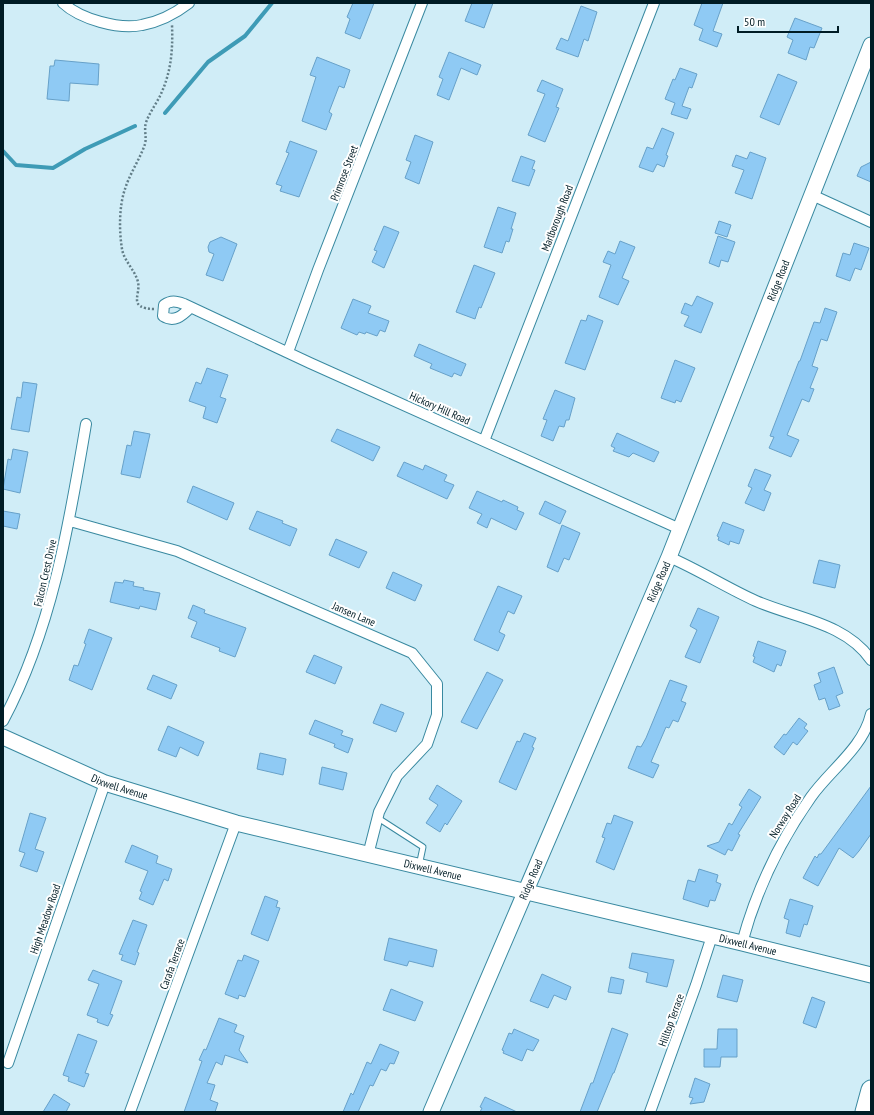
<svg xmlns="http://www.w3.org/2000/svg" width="874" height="1115" font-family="'PT Sans Narrow',sans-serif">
<rect width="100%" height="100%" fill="#d0edf7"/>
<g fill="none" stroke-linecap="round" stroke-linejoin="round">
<path stroke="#3e9bb6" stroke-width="4" d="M165 113 208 62 245 36 272 3
M3 151 16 165 53 168 85 149 135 126"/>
</g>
<path fill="#8fcaf4" stroke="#67a1c9" d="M353 3H374L360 39 345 33 350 19 347 17Z
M472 3H493L484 28 465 21Z
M702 3H723L713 31 722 34 717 47 699 40 703 29 694 25Z
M581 6 597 12 588 41 584 39 578 57 556 49 561 38 568 41Z
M795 18 822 28 814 48 810 47 806 60 788 53 793 40 787 37Z
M449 52 481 65 477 75 461 68 449 100 437 95 443 79 439 77Z
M317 57 350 70 344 88 339 86 329 112 332 114 326 130 302 121 316 77 310 75Z
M55 60 99 64 98 85 70 83 69 101 47 99 50 66H54Z
M680 68 697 74 692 88 689 87 682 106 691 109 687 119 671 114 675 103 665 99 673 79 675 80Z
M778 74 797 82 779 125 760 117Z
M542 80 563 89 556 107 559 108 545 142 528 135 545 94 537 91Z
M662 128 674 133 666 155 668 156 664 167 657 164 653 172 639 167 647 147 653 149Z
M415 135 433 142 419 184 405 178 411 162 406 160Z
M290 141 317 151 299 197 280 191 282 186 276 184 289 153 286 152Z
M750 152 766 158 752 199 735 193 744 170 732 166 736 155 747 159Z
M521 156 535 161 532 169 535 170 529 186 512 181Z
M871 162V182L857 176 861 167Z
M498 207 516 213 511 229H513L509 242 506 241 502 253 484 247Z
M719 221 731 225 727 237 715 233Z
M384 226 399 232 384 268 372 262 377 251 374 250Z
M718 236 735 242 728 262 721 260 719 267 709 263Z
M221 237 237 244 223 281 206 275 214 254 209 252 208 247 210 242Z
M620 241 635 247 622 278 629 281 618 305 599 297 611 265 603 262 608 251 615 254Z
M854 243 869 248 861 270 855 268 850 281 836 276 843 253 850 255Z
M474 265 495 273 481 308 479 307 475 319 456 312Z
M697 296 713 303 701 333 684 326 689 316 681 313 685 303 692 306Z
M353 299 371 306 368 313 389 321 385 332 380 330 377 336 366 332 365 334 359 332 357 335 341 328Z
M825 308 837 312 827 341 821 339 812 366 818 368 810 388 814 389 809 402 802 399 787 435 799 440 791 457 769 448 774 437 770 436 799 361H800L814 322 820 323Z
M588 315 603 321 585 370 565 363 581 320 586 321Z
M419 344 466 364 461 376 454 373 452 377 430 368 432 364 414 356Z
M675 360 695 368 681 402 676 400 675 403 661 398Z
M207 368 228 375 220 397 226 399 217 423 203 418 206 407 189 401 196 382 201 384Z
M23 382 37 384 29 432 11 429 17 397 21 398Z
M555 390 575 398 569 420H566L564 427 559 426 553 441 541 436 547 420 543 419Z
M337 429 380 447 373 461 331 441Z
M134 431 150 434 140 478 121 474 127 445 131 446Z
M617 433 659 452 654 462 633 453 629 457 613 451 615 448 611 446Z
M13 449 28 452 20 493 3 489 8 459 11 460Z
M404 462 423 470 425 465 447 475 444 481 454 485 447 499 397 476Z
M755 469 771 475 764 490 771 493 764 511 745 503 752 488 748 486Z
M193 486 234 503 227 520 187 502Z
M477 491 502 502 503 500 518 507 517 510 524 513 516 530 491 518 487 528 477 523 482 514 469 508Z
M545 501 566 511 560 524 539 514Z
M3 511 20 514 17 529 3 526Z
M257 511 283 521 282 523 297 529 290 546 249 529Z
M723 522 744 530 739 544 730 541 729 545 718 540 719 537 717 536Z
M562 525 580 533 569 560 564 558 558 572 547 567Z
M336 539 367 552 359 568 329 555Z
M819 560 840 565 835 588 813 583Z
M393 572 422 585 415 601 386 588Z
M124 580 134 582 133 586 144 588 143 590 160 593 156 610 140 606 139 609 110 602 115 582 123 583Z
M498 586 522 596 514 614 508 611 499 632 505 635 498 651 474 640Z
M193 605 205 610 204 613 246 628 235 657 219 651 220 648 191 637 197 622 188 618Z
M698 608 719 617 700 663 685 657 697 630 690 626Z
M89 629 112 638 92 690 69 680 74 665 78 666 86 644 84 643Z
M758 641 786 651 781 666 777 664 774 672 753 662 755 657 753 656Z
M314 655 342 667 335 684 306 672Z
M834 667 843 693 836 696 840 706 829 710 825 698 819 700 814 685 821 682 818 673Z
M487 672 503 680 477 729 461 722Z
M153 675 177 685 171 699 147 689Z
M670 680 687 686 681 701 686 703 678 722 673 720 669 728 666 727 651 762 659 765 653 778 628 768 637 746 641 747 646 738Z
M381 704 404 713 396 732 373 723Z
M799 718 807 724 804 728 808 731 797 745 793 742 784 755 774 747 784 734 786 735Z
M315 720 343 731 341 735 353 739 348 753 334 747 335 744 309 734Z
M168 726 204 742 198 756 180 747 176 757 158 750Z
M524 733 536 738 532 747 534 748 516 790 499 782 517 741 520 742Z
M260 753 286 759 283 775 257 769Z
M322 767 347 773 343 790 319 784Z
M437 785 462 801 447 825 445 823 440 832 426 823 438 805 429 799Z
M871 786V834L859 851 853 858 839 848 818 886 803 878 815 856 817 858 819 854H821Z
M749 789 761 797 738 834 740 835 732 851 728 849 725 855 707 846 719 842 729 823 732 825 742 807 739 805Z
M30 813 46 818 35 849 44 852 37 872 20 866 25 853 19 851Z
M614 815 633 822 614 870 596 862 605 838 602 837 607 823 611 824Z
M132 845 158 856 156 863 172 869 168 881 164 879 153 905 139 899 142 892 140 891 148 871 125 862Z
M699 869 718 875 716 882 721 884 715 901 710 900 708 907 683 899 688 880 695 882Z
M265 896 278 901 276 907 280 908 268 941 251 934Z
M790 899 813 906 807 925 804 924 800 937 786 933 789 920 784 918Z
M133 920 147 925 137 952 139 953 135 965 121 960 123 955 119 954Z
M389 938 437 950 433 967 409 961 407 966 384 960Z
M632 953 674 960 667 987 646 982 648 973 629 968Z
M244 955 259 961 245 997 239 995 238 999 225 994 238 960 242 961Z
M93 970 122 981 110 1014 113 1015 108 1026 97 1022 98 1019 87 1015 99 984 88 980Z
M542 974 571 987 566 1000 554 995 548 1008 530 1001Z
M723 975 743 980 737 1002 717 997Z
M611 977 624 980 621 994 608 992Z
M391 989 423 1002 415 1021 383 1010Z
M812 997 825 1002 816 1028 803 1023Z
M219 1018 237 1025 234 1032 244 1036 239 1050 248 1063 225 1055 222 1065 216 1062 207 1083 215 1085 210 1100 218 1103 215 1112H184L202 1061 199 1060 204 1049 206 1050Z
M612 1028 628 1034 614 1073H613L597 1112H580L591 1083H593Z
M514 1029 539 1040 533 1051 527 1049 522 1061 503 1053 504 1051 502 1050 509 1033 512 1034Z
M718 1029H737V1057H721L720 1067H704V1049H717Z
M78 1034 97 1041 85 1073 89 1074 84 1087 68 1081 69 1077 63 1075Z
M380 1044 399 1052 394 1064 390 1063 386 1071 381 1069 373 1086 370 1085 358 1112H343L351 1093 353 1095 367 1062 371 1064Z
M695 1078 710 1084 704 1102 690 1104 693 1098 689 1097Z
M54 1094 70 1104 66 1112H43Z
M485 1097 517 1112H480L482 1108 480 1107Z"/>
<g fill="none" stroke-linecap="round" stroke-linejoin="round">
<defs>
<path id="lane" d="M378 818 423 847 419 866"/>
<path id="street" d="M63 3C80 19 119 30 142 25 158 22 176 13 189 3
M812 195 871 222
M190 308C182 316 174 323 163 316L164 305C171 300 176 301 184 304L310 363 680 529
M288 352 318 270 422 3
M484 441 654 3
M70 521 177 551 412 653 437 684V715L427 744 397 776 379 812 368 855
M669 557C699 570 727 588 756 601 795 618 846 623 871 660
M3 721C52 629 69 525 86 424
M742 943C756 891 780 841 811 797 830 770 863 748 871 714
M8 1063 105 783
M130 1112 236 823
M650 1112 696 985 712 936"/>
<g id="secondary">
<path id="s1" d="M3 737 105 783 236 823 742 943 871 975"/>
<path id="s2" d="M431 1112 669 557 871 45"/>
</g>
<path id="highway" d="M865 1112 871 1090"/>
</defs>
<use href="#lane" stroke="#3989a0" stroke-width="7"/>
<use href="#street" stroke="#3989a0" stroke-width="12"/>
<use href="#secondary" stroke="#3989a0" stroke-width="17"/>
<use href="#highway" stroke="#3989a0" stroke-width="21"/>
<path stroke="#627e88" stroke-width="2.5" stroke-dasharray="2 2" stroke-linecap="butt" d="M154 309C127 308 141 295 138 282 135 270 124 261 122 249 119 231 119 206 125 189 130 173 140 159 145 144 147 136 143 128 147 120 150 112 156 104 160 96 171 73 173 51 172 25"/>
<use href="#lane" stroke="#fff" stroke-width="5"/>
<use href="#street" stroke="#fff" stroke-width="10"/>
<use href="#secondary" stroke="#fff" stroke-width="15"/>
<use href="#highway" stroke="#fff" stroke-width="19"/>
</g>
<g text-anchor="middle" stroke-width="4" stroke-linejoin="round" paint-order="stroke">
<g font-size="11" fill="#001c25" stroke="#fff">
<text transform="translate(344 173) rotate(-69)" y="4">Primrose Street</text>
<text transform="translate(557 218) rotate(-69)" y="4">Marlborough Road</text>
<text dy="4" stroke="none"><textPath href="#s2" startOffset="901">Ridge Road</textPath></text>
<text transform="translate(440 408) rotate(24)" y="4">Hickory Hill Road</text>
<text transform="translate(45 573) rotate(-77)" y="4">Falcon Crest Drive</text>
<text dy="4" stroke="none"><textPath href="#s2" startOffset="577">Ridge Road</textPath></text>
<text transform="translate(354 614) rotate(23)" y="4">Jansen Lane</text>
<text dy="4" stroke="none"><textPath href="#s1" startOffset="127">Dixwell Avenue</textPath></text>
<text transform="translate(785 816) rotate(-58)" y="4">Norway Road</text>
<text dy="4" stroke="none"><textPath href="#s1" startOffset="451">Dixwell Avenue</textPath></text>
<text dy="4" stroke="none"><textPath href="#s2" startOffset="253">Ridge Road</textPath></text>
<text transform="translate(45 919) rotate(-71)" y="4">High Meadow Road</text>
<text dy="4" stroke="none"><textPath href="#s1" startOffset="775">Dixwell Avenue</textPath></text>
<text transform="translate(172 964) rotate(-70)" y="4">Carafa Terrace</text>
<text transform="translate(671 1020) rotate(-70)" y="4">Hilltop Terrace</text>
</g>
</g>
<rect width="874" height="1115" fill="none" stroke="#001c25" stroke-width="8"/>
<path d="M738 26v6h100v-6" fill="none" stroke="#001c25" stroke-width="2"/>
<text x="744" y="26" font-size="12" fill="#001c25" stroke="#ffffff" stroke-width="3" paint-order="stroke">50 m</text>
</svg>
